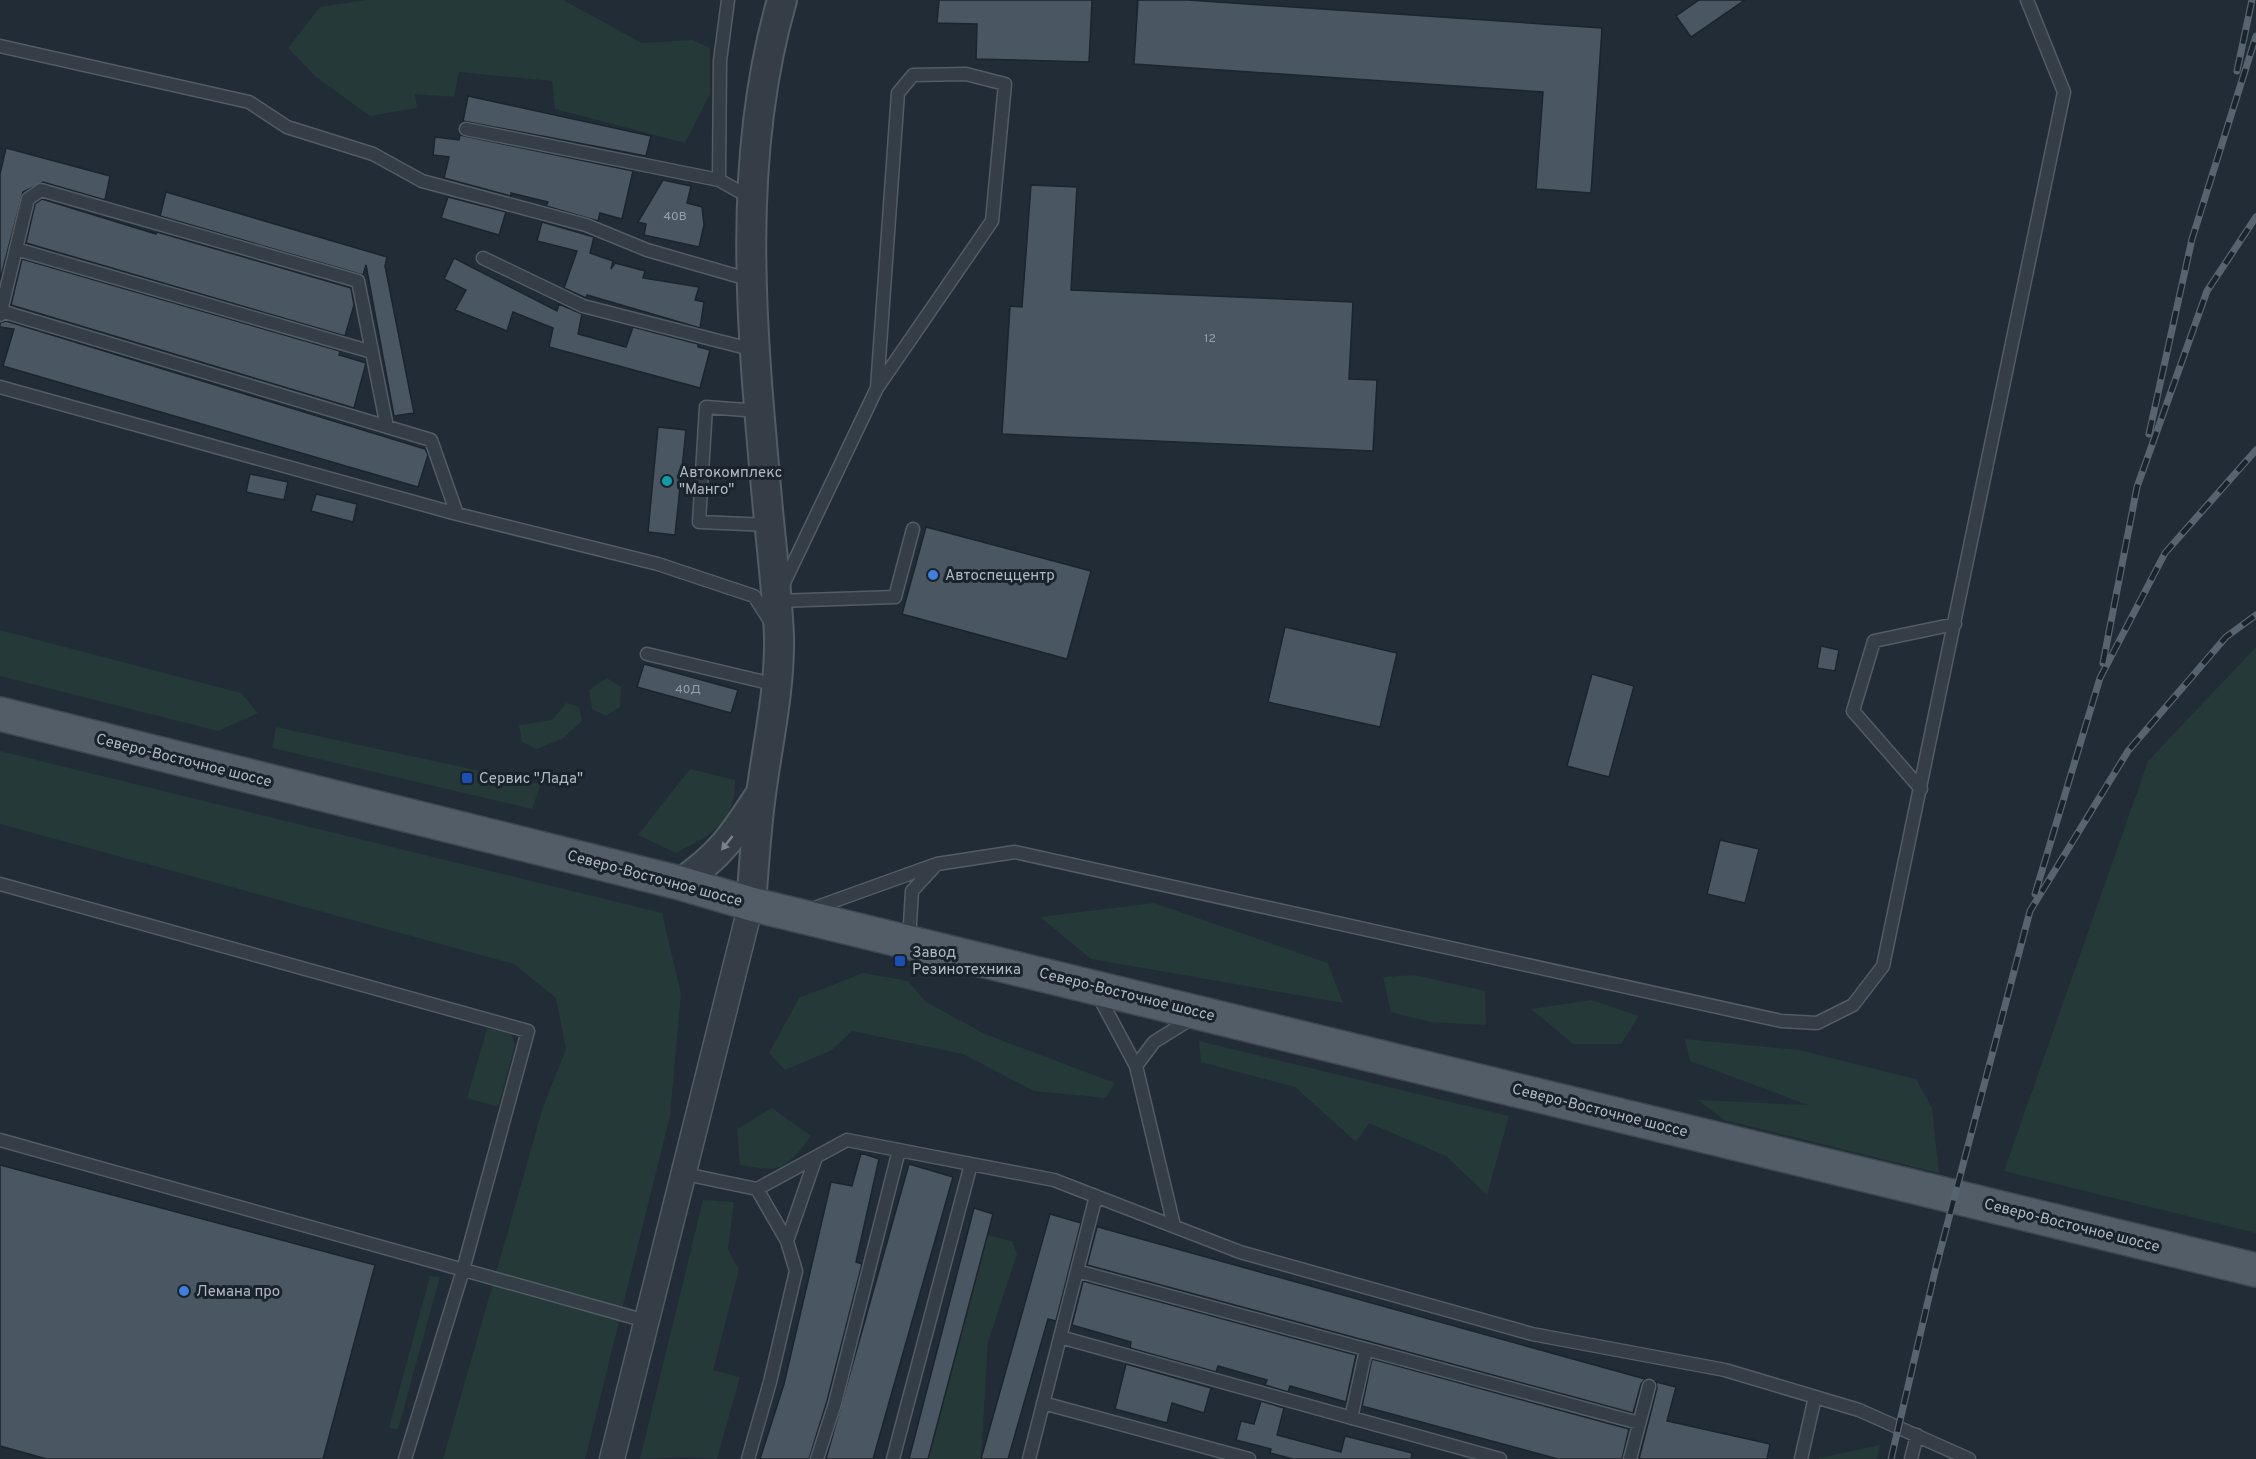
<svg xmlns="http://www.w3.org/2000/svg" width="2256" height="1459" font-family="Overpass,sans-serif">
<rect width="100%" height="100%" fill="#212c36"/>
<path fill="#243938" d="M366 0H563L642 43 693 40 710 48V94L685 143 555 109 552 81 459 72 454 97 415 94 417 108 370 116 316 77 288 48 320 7Z
M0 630 241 693 258 713 218 731 0 676Z
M2256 647V1233L2004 1171 2148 761Z
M607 678 621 687 620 707 606 716 592 709 589 690Z
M566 703 579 707 582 721 562 739 537 749 522 742 519 725 552 720Z
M276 727 541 784 532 809 272 748Z
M0 751 662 913 681 994 670 1116 585 1459H443L543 1107 566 1049 556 998 514 964 0 824Z
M690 769 735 780C736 822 710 836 676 853L638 835Z
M1154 903 1328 963 1343 1003 1091 959 1040 917Z
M863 973 908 981 926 1002 985 1034 1115 1083 1106 1098 1034 1091 963 1054 852 1031 832 1050 785 1070 769 1053 799 998Z
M1415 975 1485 991 1486 1025 1430 1022 1391 1012 1383 977Z
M1592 1000 1639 1016 1621 1044H1573L1531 1009Z
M487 1028 511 1034 515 1045 498 1107 467 1098Z
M1685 1039 1799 1050 1916 1079 1932 1108 1939 1173 1724 1120 1698 1100 1808 1105 1690 1061Z
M1199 1041 1509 1116 1487 1195 1446 1156 1369 1123 1356 1142 1295 1087 1201 1062Z
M772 1108 811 1136C785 1170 782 1173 740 1165L737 1129Z
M703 1200 734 1202 728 1249 739 1270 713 1370 740 1377 717 1459 685 1457 640 1459Z
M987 1235 1012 1241 1017 1254 988 1342 981 1459H928Z
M430 1276 440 1277 398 1429 389 1428Z
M1880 1445 1877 1459H1819V1458Z"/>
<path fill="#4a5762" stroke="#1c252d" stroke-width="1.5" d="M939 0H1092L1089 62 976 59 977 24 937 23Z
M1138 0H1188L1602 28 1591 193 1536 189 1543 92 1134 64Z
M1699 0H1745L1691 37 1676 16Z
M468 96 651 136 646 156 463 121Z
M460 135 633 171 622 219 600 213 598 221 546 206 548 202 511 193V196L444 178 449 157 433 155 435 137 459 140Z
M6 148 110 176 105 200 43 182 23 192 0 280V174Z
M663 180 691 186 687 203 702 207 704 225 699 247 644 235 646 224 638 222Z
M1031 185 1077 187 1071 290 1353 302 1349 379 1377 380 1373 451 1002 434 1010 306 1022 307Z
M166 192 387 257 385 266 414 413 394 416 366 265 363 275 160 216Z
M448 197 506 212 499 235 441 218Z
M42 199 156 234 157 232 351 288 354 305 345 336 26 243 35 204Z
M542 222 594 237 590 253 613 261 611 269 615 263 645 271 643 278 699 287 695 300 704 302 700 328 587 295 586 298 564 288 577 251 537 241Z
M454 258 557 311 559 304 582 314 578 334 626 347 633 327 698 344V347L710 350 700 388 549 347 553 328 513 312 507 331 455 310 466 290 444 279Z
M22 259 340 351 339 355 366 363 354 408 11 305Z
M6 321 425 449 428 455 418 487 3 366 14 329 0 327V323Z
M658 427 686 430 675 535 648 532Z
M250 474 288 482 284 500 246 492Z
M316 494 357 504 353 522 311 511Z
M926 527 1091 571 1067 659 902 614Z
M1285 627 1397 653 1380 727 1268 702Z
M1821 646 1839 650 1835 671 1817 668Z
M644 664 738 690 731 713 637 687Z
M1592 674 1634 686 1609 777 1567 766Z
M1720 840 1759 849 1745 903 1707 894Z
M861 1153 879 1159 856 1262 862 1264 827 1401 809 1459H760L784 1384 831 1182 852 1186Z
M909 1164 953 1177 873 1459H826Z
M0 1165 375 1265 323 1459H47L0 1446Z
M974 1208 993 1214 928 1459H909Z
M1050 1214 1081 1223 1056 1321 1048 1319 1008 1459H981Z
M1097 1227H1098L1645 1379 1641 1384 1633 1413 1087 1265Z
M1083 1281 1356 1355 1346 1402 1290 1386 1288 1392 1265 1385 1267 1380 1218 1366 1216 1372 1130 1348 1131 1342 1072 1325Z
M1372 1359 1629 1429 1622 1459H1558L1362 1406Z
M1126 1364 1211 1388 1204 1413 1172 1403 1167 1423 1115 1409Z
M1656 1382 1676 1387 1667 1421 1770 1444 1767 1459H1639L1657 1388Z
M1261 1401 1284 1408 1277 1435 1341 1452 1345 1436 1412 1453 1411 1459H1293L1270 1453 1271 1449 1236 1440 1241 1421 1254 1424Z"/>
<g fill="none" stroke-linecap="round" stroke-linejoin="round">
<defs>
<path id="service" d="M0 46 249 102 287 127 373 154 422 181 586 225 647 250 751 280
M466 129 719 180 751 198
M719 180 720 61 728 0
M16 249 372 352
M483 258 583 306 754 350
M1 311 431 440 457 514
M0 315 28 199 41 190 358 281 387 427
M0 387 457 514 658 564 754 596 772 624
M759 411 706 407 699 522 769 525
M782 587 877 388 992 221 1005 84 966 74 913 75 898 93 877 388
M777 601 895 597 913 529
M647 654 777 685
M1921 789 1853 711 1874 641 1955 624
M0 884 528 1031 463 1270 405 1459
M809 910 934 865
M909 940 912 891 937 864 1015 852 1781 1021 1817 1023 1853 1005 1883 966 2064 92 2027 0
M1097 993 1136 1066
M0 1140 646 1321
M685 1174 757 1189 847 1140 1054 1180 1240 1252 1532 1334 1725 1370 1859 1410 1969 1459
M1174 1226 1136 1066 1154 1042 1194 1017
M787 1241 816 1157
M1077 1271 1639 1423
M1060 1337 1500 1459
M1043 1403 1249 1459
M1351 1418 1366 1350
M748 1459 770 1382 796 1271 787 1241 757 1189
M817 1459 835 1403 899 1150
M893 1459 971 1164
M1029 1459 1096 1196
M1630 1459 1649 1386
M1801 1459 1815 1397
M1911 1459 1917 1435"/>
<path id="minor" d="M612 1459 751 904"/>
<path id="tertiary" d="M680 883C719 857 734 835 759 796
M751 904C754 867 756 830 761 794 768 741 780 690 779 636 777 590 771 544 767 499 752 333 735 163 782 0"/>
<path id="primary" d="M0 714 680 883 751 904 2256 1270"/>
</defs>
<use href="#service" stroke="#525c64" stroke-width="15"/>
<use href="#minor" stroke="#525c64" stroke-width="27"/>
<use href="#tertiary" stroke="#525c64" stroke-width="32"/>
<use href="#primary" stroke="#3e4750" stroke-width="36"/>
<use href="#service" stroke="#353e47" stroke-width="12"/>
<use href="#minor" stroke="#353e47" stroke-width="24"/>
<use href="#tertiary" stroke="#353e47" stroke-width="28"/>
<use href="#primary" stroke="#535d67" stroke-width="33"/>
<defs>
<path id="rail" d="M2237 71 2252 0
M2149 434 2192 239 2256 36
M2103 663 2137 487 2207 291 2256 217
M2035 894 2100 678 2165 553 2256 450
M1891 1459 1936 1267 2030 911 2128 751 2226 637 2256 615"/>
</defs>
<use href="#rail" stroke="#57636e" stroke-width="7"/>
<use href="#rail" stroke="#1a232b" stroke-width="4.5" stroke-dasharray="14" stroke-linecap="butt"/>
</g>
<defs><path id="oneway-solid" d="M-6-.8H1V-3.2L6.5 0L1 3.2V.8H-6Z" transform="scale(1.5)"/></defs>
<use fill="#78828b" href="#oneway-solid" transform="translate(727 843) rotate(128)"/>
<circle fill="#0f9aa8" stroke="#1a232b" stroke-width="2" cx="667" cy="481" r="6"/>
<g fill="#3f7fe0" stroke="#1a232b" stroke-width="2">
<circle cx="933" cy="575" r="6"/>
<circle cx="184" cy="1291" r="6"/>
</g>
<g fill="#1a4fb4" stroke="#1a232b" stroke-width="2">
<rect x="461" y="772" width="12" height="12" rx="3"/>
<rect x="894" y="955" width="12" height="12" rx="3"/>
</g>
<g text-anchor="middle" stroke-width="6" stroke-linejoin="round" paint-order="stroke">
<g font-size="12" fill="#96a0ab">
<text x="675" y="220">40В</text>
<text x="1210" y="342">12</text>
<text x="688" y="693">40Д</text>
</g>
<g font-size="15" fill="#afb9c3" stroke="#1a232b" text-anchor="start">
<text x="679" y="477">Автокомплекс<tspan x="679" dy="17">"Манго"</tspan></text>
<text x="945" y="580">Автоспеццентр</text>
<text x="479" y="783">Сервис "Лада"</text>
<text x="912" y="957">Завод<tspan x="912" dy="17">Резинотехника</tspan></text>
<text x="196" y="1296">Лемана про</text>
</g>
<g font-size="15" fill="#afb9c3" stroke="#1a232b">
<text transform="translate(184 760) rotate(14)" y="5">Северо-Восточное шоссе</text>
<text transform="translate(655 878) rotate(15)" y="5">Северо-Восточное шоссе</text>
<text transform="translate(1127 994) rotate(14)" y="5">Северо-Восточное шоссе</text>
<text transform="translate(1600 1110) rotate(14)" y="5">Северо-Восточное шоссе</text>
<text transform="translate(2072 1225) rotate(14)" y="5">Северо-Восточное шоссе</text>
</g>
</g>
</svg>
